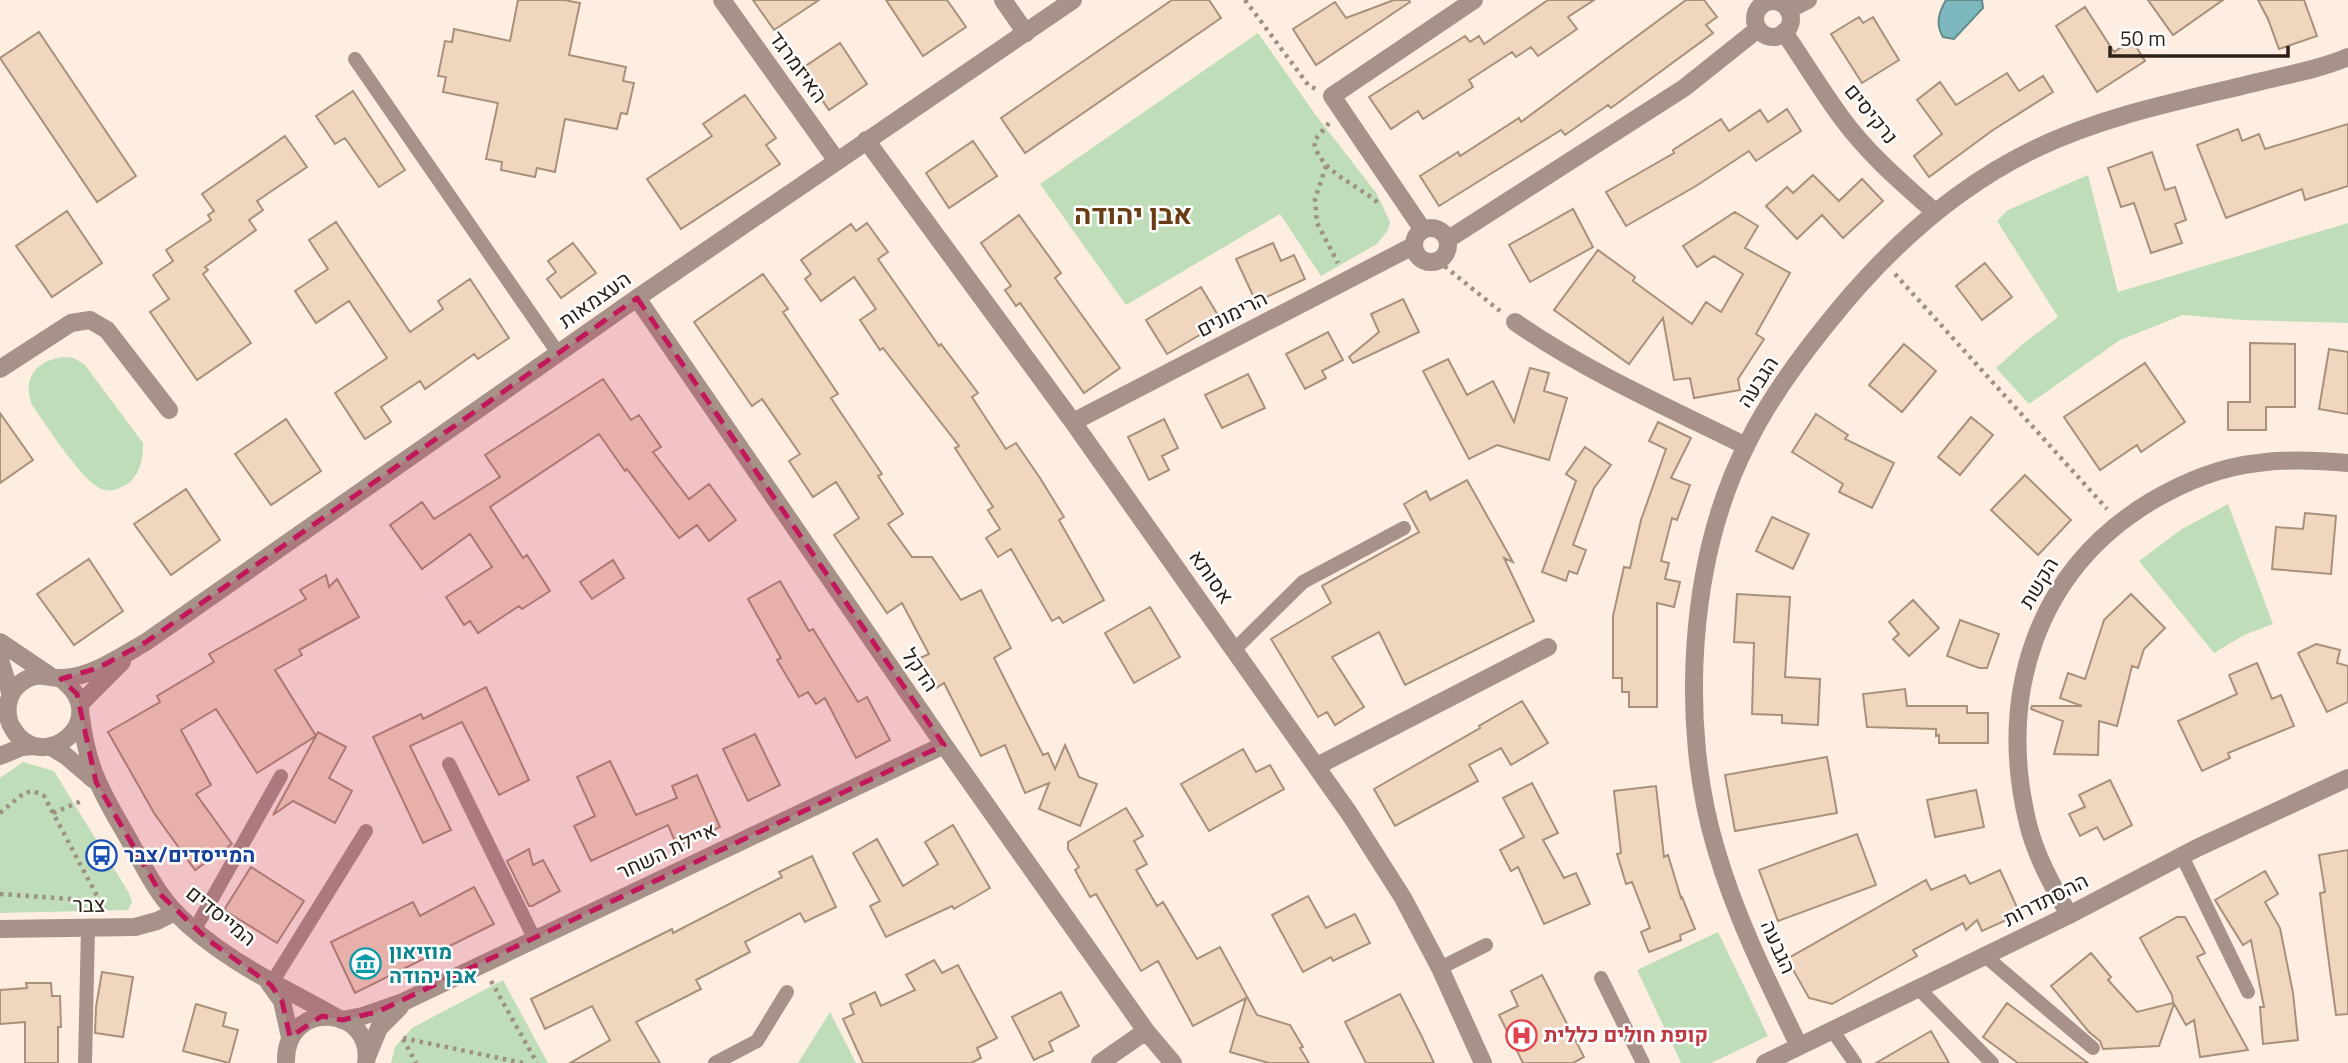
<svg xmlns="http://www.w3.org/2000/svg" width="2348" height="1063" font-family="'Titillium Web',Heebo,sans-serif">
<rect width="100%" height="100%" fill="#feeee1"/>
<path fill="#bfddb8" d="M1258 33 1315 114 1377 194 1390 222 1388 230 1377 244 1321 276 1280 214 1126 305 1040 184Z
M2088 175 2118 292 2348 223V323L2242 320 2183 315 2120 340 2029 404 1996 368 2023 344 2058 317 1997 221 2008 210Z
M63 357 74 358 85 365 143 443C143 458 141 471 130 482 123 487 113 492 105 490 85 487 45 423 32 405 22 378 36 361 63 357Z
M2228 504 2273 624 2244 635 2214 653 2139 561 2182 529Z
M23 762 54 771 129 893 132 902 128 910 0 913V778Z
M1718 932 1768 1036 1711 1063H1681L1637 970Z
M503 980 548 1063H391L395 1047 412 1028Z
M830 1012 856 1063H798Z"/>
<path fill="#7cb8be" stroke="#648b8c" stroke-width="2" d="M1946 0H1982L1983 8 1954 39 1943 37C1935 24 1939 12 1946 0Z"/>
<path fill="#f0d6bf" stroke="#a8907b" stroke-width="2" d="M518 0H564L580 3 569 55 626 67 623 81 634 83 627 114 621 113 617 129 565 119 555 172 537 168 535 177 501 170 502 162 486 159 498 103 443 92 446 77 438 76 445 41 452 42 454 29 510 41Z
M753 0H819L774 30Z
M886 0H947L966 27 923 56Z
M1172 0H1209L1221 18 1025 153 1001 118Z
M1394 0H1409L1410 2 1316 65 1293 29 1335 2 1346 18Z
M1548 0H1594L1568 17 1577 29 1538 56 1531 47 1516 57 1512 52 1469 80 1473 87 1423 119 1418 111 1391 129 1369 97 1465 36 1470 42 1479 36 1484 44Z
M1686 0H1704L1717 17 1706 25 1713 33 1611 108 1608 105 1565 135 1561 130 1439 206 1420 176 1458 152 1460 156 1519 118 1521 122Z
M2148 0H2223L2173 35Z
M2258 0H2304L2317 36 2279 49 2268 19Z
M2085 7 2114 52 2132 40 2145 61 2097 92 2056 26Z
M1859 17 1863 23 1873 17 1899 60 1862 83 1831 34Z
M39 32 136 176 97 202 0 58Z
M840 43 867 84 829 110 801 69Z
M2007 73 2019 91 2043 76 2053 92 1993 130 1929 177 1914 156 1942 134 1917 100 1940 82 1956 105Z
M353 91 405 170 379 187 345 138 335 144 316 116Z
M745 95 776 138 766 145 780 164 681 229 647 179 712 136 703 124Z
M1787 109 1801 131 1756 161 1749 151 1696 186 1626 226 1606 192 1674 153 1673 150 1721 119 1729 131 1760 110 1768 122Z
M2348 124V186L2305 200 2302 189 2226 218 2197 145 2238 129 2242 141 2259 134 2265 149Z
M285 136 307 167 257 201 263 210 249 220 256 230 205 267 208 270 203 274 251 343 197 380 150 312 169 299 153 275 173 261 166 250 211 220 208 215 214 211 202 194Z
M973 141 997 176 949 208 926 173Z
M2152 152 2165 190 2175 187 2186 220 2175 224 2182 243 2151 253 2134 203 2121 207 2108 168Z
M1813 175 1839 201 1862 179 1883 201 1843 238 1822 215 1797 239 1766 206 1787 187 1793 193Z
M1573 209 1593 247 1530 282 1509 245Z
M67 211 102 263 52 297 16 246Z
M1735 212 1758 226 1745 248 1790 273 1756 334 1764 339 1738 379 1740 390 1694 398 1690 378 1674 380 1663 318 1629 364 1554 310 1598 250 1635 277 1633 281 1692 324 1706 302 1721 312 1743 274 1714 256 1697 267 1683 246Z
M1019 215 1061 273 1055 278 1120 368 1084 393 1020 303 1016 306 1005 290 1011 286 981 243Z
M336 222 410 332 443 309 438 301 470 279 509 338 478 359 474 354 425 389 420 381 381 407 391 422 365 439 335 393 387 358 349 301 316 323 295 291 328 269 309 240Z
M867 223 888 252 878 259 939 346 941 344 978 393 972 397 1006 449 1016 443 1040 478 1064 517 1059 520 1104 600 1063 623 1059 617 1052 621 1011 549 998 557 986 538 1000 529 988 510 993 507 955 448 959 446 883 348 880 350 860 320 876 309 854 277 821 301 805 279 811 274 801 260 851 224 856 231Z
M573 243 596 273 561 298 547 279 556 272 548 261Z
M1273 243 1281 261 1294 255 1305 279 1256 302 1236 259Z
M1985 263 2012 297 1982 320 1956 286Z
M763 274 788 309 783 312 838 394 831 398 882 474 878 476 903 514 888 524 912 557H932L961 600 981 590 1011 648 994 658 1043 755 1048 753 1055 769 1065 745 1079 777 1097 784 1080 826 1039 809 1049 783 1025 793 1005 745 981 756 944 683 936 688 920 658 929 654 902 603 887 613 834 535 859 518 836 482 813 497 789 461 800 454 762 399 752 406 694 322Z
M1201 287 1222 322 1167 354 1146 320Z
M1403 299 1419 332 1353 363 1349 357 1379 332 1371 314Z
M1328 332 1343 360 1322 371 1326 378 1305 389 1286 354Z
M2250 343 2295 344V407H2266V430H2228V402H2250Z
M1904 344 1936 371 1902 412 1869 385Z
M2329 349 2348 352V414L2319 409Z
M1448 359 1467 395 1493 381 1514 422 1530 368 1549 373 1544 391 1567 398 1549 460 1497 445 1469 459 1423 371Z
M2145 363 2185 422 2141 452 2137 445 2100 470 2064 417Z
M1248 374 1265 408 1222 428 1205 395Z
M603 379 631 420 639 415 661 447 653 452 689 499 709 484 736 520 709 541 697 525 679 538 627 469 625 471 599 434 490 507 523 558 527 555 550 591 522 609 519 606 478 633 470 621 464 625 446 597 492 567 470 534 422 569 390 525 422 502 434 519 500 477 485 455Z
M0 413 33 460 0 483Z
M1816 414 1848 435 1845 439 1894 463 1872 508 1839 492 1843 484 1792 452Z
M1971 417 1993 435 1960 475 1938 457Z
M286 419 321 471 271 505 235 454Z
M1164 419 1178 448 1162 456 1169 470 1149 480 1128 437Z
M1658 422 1691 438 1671 478 1690 485 1677 520 1672 518 1661 561 1669 563 1665 579 1680 582 1674 607 1657 603V707H1629V692H1622V678H1613V616L1624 567 1630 568 1641 520 1666 449 1649 441Z
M1585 447 1611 465 1594 488 1573 545 1586 550 1577 574 1569 571 1566 581 1542 572 1576 481 1566 474Z
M2025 475 2071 520 2038 555 1991 510Z
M1467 480 1513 562 1504 558 1534 621 1405 685 1379 632 1332 657 1364 707 1335 725 1327 712 1318 717 1271 639 1331 603 1322 586 1419 532 1404 504 1426 491 1430 500Z
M186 489 220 540 171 575 134 524Z
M2305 513 2336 516 2331 574 2272 569 2276 527 2303 529Z
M1772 517 1809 534 1793 569 1756 551Z
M89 559 123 611 74 645 37 594Z
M613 560 624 578 592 599 580 582Z
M326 575 329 587 337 579 359 617 299 650 302 655 275 670 316 736 318 732 346 747 329 778 352 791 335 823 293 801 273 815 316 736 257 773 216 709 181 730 211 785 196 794 232 844 195 870 154 813 108 732 160 702 157 696 214 662 209 654 306 599 300 590Z
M780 581 809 631 813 629 858 702 867 697 890 740 856 758 825 698 816 704 808 692 799 697 777 660 781 658 748 599Z
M1737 594 1790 597 1785 677 1820 679 1818 725 1782 723V715L1752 714 1754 643 1734 642Z
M2131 594 2165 628 2144 649 2138 668 2132 666 2117 726 2099 721 2098 755 2054 754 2063 721 2031 709 2032 706H2082L2060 698 2068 673 2085 679 2104 620Z
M1913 600 1939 628 1909 656 1893 639 1899 634 1889 622Z
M1150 607 1180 657 1134 683 1105 633Z
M1960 620 1999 634 1987 668H1979L1947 656Z
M2316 644 2340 650 2337 663 2348 666V702L2327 712 2298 653Z
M2257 663 2272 699 2281 695 2294 726 2228 753 2230 758 2202 771 2178 721 2237 694 2229 675Z
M486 687 529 780 499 795 462 722 410 746 451 830 423 843 373 737 421 714 423 719Z
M1905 689 1907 706H1967V713H1988V743H1939V735L1936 736V729L1867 727 1863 694Z
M1522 701 1548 743 1511 765 1501 748 1469 765 1478 781 1395 826 1374 789 1480 728 1479 726Z
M755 734 780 785 748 801 723 749Z
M1243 749 1256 772 1270 765 1284 789 1209 831 1181 784Z
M1827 757 1837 813 1735 831 1725 775Z
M610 761 636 815 677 798 672 786 697 775 720 827 677 846 668 825 591 861 574 826 595 816 577 777Z
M2110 780 2132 825 2104 840 2097 827 2080 836 2069 814 2085 807 2079 795Z
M1532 783 1558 833 1543 840 1564 878 1576 873 1590 904 1544 924 1518 867 1511 871 1500 850 1524 837 1503 798Z
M1656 786 1664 857 1668 855 1681 898 1682 897 1695 929 1680 935 1681 940 1649 952 1641 932 1650 928 1632 882 1626 884 1617 854 1621 853 1614 791Z
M1976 790 1984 827 1935 837 1927 800Z
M1126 808 1143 836 1134 841 1147 864 1136 870 1157 906 1163 902 1197 959 1220 947 1257 1015 1290 1025 1303 1047 1300 1048 1309 1063H1269L1230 1052 1246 998 1193 1026 1158 961 1141 971 1096 894 1090 897 1075 870 1079 867 1068 849V842Z
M953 825 990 888 954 909 952 906 886 937 870 906 880 901 853 853 877 839 903 886 938 864 925 842Z
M1857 834 1876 885 1778 921 1759 870Z
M529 849 533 865 543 860 560 891 532 906H529L507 861Z
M2348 850V1014L2336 1015 2325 933 2320 893 2325 892 2319 855Z
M812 856 836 907 805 922 800 913 745 942 750 952 696 980 701 989 636 1022 660 1063H570L610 1040 592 1006 545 1029 531 999 672 929 673 933 782 877 779 872Z
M251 867 304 901 277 943 224 910Z
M2000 870 2020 914 1982 931 1977 920 1966 930 1963 923 1913 950 1917 956 1832 1004 1809 998 1787 959 1926 880 1931 890 1965 875 1970 884Z
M2265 871 2278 894 2265 902 2280 928 2293 993 2298 1040 2263 1044 2260 1007H2264L2251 940 2243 945 2215 900Z
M474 887 494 924 355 993 331 942 413 902 420 916Z
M1308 896 1326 928 1355 914 1370 943 1333 961 1331 957 1303 972 1272 915Z
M2177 917H2185L2205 953 2197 957 2248 1050 2200 1057 2194 1020 2186 1025 2174 1004 2159 1046 2103 1049 2100 1041 2089 1032 2051 986 2091 953 2111 977 2108 980 2137 1012 2173 1003 2172 995 2140 938Z
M934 960 942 973 958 965 997 1038 977 1048 981 1058 971 1063H863L843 1019 854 1014 850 1004 875 992 881 1006 915 990 906 975Z
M102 972 133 977 123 1037 95 1033 96 1007Z
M1542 975 1584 1057 1573 1063H1523L1499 1015 1518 1006 1511 991Z
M26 983H51L52 996H60L61 1027H58V1063H25V1022L0 1024V990L27 988Z
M1061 992 1079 1026 1049 1042 1053 1051 1034 1060 1012 1017Z
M1400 994 1422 1037 1434 1063H1366L1345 1022Z
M2007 1003 2088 1063H2018L1983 1037Z
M196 1004 226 1013 223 1026 238 1030 229 1063 183 1051Z
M1931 1031 1949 1063H1876Z"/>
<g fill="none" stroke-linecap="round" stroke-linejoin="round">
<path stroke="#9d9085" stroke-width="4.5" stroke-dasharray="3.5 5" stroke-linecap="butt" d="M1245 0 1309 86 1316 89
M1329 123 1314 141C1318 172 1358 184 1379 204
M1326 166 1315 199 1317 223 1338 263
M1438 261 1500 311
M1895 274 2107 509
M0 813 24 793 33 791 44 796 104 909
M53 813 84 800
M0 894 99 901
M491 981 537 1063
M403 1038 523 1063
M403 1039 416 1063"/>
<path stroke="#a79289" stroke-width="14" d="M355 59 558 353
M1234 650 1303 582 1404 528
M449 764 535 940
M2182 856 2248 992
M195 929 281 776
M1985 956 2093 1048
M1440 968 1486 945
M1601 978 1643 1063
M273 981 366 831
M1918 988 1992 1063
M1832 1030 1855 1063
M85 1063 88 928
M715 1063 757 1041 787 992"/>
<path stroke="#a79289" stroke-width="18" d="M722 0 837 161
M1003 0 1026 33
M1755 19a18 18 0 1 1 36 0a18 18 0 1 1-36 0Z
M1788 10 1808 0
M1784 32C1803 60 1821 90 1841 117 1867 153 1902 183 1935 212
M866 140 1073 422 1349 813 1403 898 1440 968 1483 1063
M1414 245a17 17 0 1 1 34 0a17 17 0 1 1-34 0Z
M1423 230 1332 96 1474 0
M1447 240 1684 88 1758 29
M637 298 944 745 1146 1031 1173 1063
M1515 322C1587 372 1667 407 1746 446
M0 369 71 323 90 320 107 330 169 410
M1073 422 1413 246
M1317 766 1548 647
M2069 915C2053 886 2036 857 2028 824 1997 696 2035 572 2150 502 2182 483 2220 467 2258 463 2288 459 2318 460 2348 463
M0 929 135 927 157 921 175 912
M342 1020 363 1016 403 1002 944 745
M1799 1046C1768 982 1736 918 1716 849 1679 726 1688 560 1747 444 1768 401 1797 361 1827 324 1884 252 1953 188 2037 148 2108 114 2186 100 2262 81 2290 74 2321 69 2348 57
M367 1057 379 1028 400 1007
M1100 1063 1146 1031"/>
<path stroke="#a79289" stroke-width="18" d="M0 642 49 675
M0 660 11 695
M61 679C115 719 42 777 13 729 8 722 7 713 8 704 10 693 17 684 27 679 41 672 50 679 63 678 92 677 121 656 146 642L637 298 1073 0
M80 704 122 662
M81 717C87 766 100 790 124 831 140 858 153 889 175 912 219 958 281 986 336 1017
M50 746 66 756 94 780
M0 756 22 747 34 746
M269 983 282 1001 290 1037
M286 1063C284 997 375 1006 366 1063
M1765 1063 2069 915 2197 848 2348 778"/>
</g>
<path fill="#c2185b" fill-opacity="0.2" stroke="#c2185b" stroke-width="5" stroke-dasharray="14 9" stroke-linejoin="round" d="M637 298 944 745 377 1012 342 1020 322 1016 290 1037 282 1001 271 985 208 940 162 896 96 782 77 694 61 679 98 668 146 642Z"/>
<defs>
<symbol id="bus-ring" viewBox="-11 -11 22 22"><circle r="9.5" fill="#fff" stroke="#1a4fb4" stroke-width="1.5"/><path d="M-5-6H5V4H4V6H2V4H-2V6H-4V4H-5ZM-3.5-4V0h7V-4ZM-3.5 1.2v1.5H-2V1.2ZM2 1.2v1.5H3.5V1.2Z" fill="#1a4fb4"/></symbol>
<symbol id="museum-ring" viewBox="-11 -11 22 22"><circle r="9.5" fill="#fff" stroke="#0f9aa8" stroke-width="1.5"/><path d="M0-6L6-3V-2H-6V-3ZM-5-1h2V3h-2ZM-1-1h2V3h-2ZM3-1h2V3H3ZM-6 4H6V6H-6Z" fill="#0f9aa8"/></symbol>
<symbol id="hospital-ring" viewBox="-11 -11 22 22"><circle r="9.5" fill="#fff" stroke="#e0444e" stroke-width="1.5"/><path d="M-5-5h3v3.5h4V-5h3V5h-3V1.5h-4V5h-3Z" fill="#e0444e"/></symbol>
</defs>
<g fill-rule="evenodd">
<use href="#bus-ring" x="84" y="838" width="35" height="35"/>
<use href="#museum-ring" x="348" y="946" width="35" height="35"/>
<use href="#hospital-ring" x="1504" y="1018" width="35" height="35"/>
</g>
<g text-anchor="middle" stroke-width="5" stroke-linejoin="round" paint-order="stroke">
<g font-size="21" fill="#2b2119" stroke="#fff">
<text transform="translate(798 67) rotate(54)" y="7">האיזמרגד</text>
<text transform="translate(1871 114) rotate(51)" y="7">נרקיסים</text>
<text transform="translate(595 300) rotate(-35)" y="7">העצמאות</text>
<text transform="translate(1232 314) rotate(-27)" y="7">הרימונים</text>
<text transform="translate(1758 382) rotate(-57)" y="7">הגבעה</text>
<text transform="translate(1211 577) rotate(55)" y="7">אסותא</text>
<text transform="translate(2039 583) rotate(-59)" y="7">הקשת</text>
<text transform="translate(920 670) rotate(56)" y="7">הדקל</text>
<text transform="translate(667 851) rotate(-25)" y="7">איילת השחר</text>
<text transform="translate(2046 900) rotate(-27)" y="7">ההסתדרות</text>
<text transform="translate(89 905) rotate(-1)" y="7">צבר</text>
<text transform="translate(221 916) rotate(39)" y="7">המייסדים</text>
<text transform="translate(1778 947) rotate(66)" y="7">הגבעה</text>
</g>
<g font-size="21" font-weight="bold" fill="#164399" stroke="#fff" text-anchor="start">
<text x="124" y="862">המייסדים/צבר</text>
</g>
<g font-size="21" font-weight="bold" fill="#0d838f" stroke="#fff" text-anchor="start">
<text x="389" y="959">מוזיאון<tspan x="389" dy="24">אבן יהודה</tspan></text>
</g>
<g font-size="21" font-weight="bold" fill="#be3a42" stroke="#fff" text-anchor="start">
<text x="1544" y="1042">קופת חולים כללית</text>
</g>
<g font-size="28" font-weight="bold" fill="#683c15" stroke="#fff">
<text x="1133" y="224">אבן יהודה</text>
</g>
</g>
<path d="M2110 46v10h178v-10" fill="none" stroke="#2b2119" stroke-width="3.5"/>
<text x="2120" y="46" font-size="21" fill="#2b2119" stroke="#ffffff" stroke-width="5" paint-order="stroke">50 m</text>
</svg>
